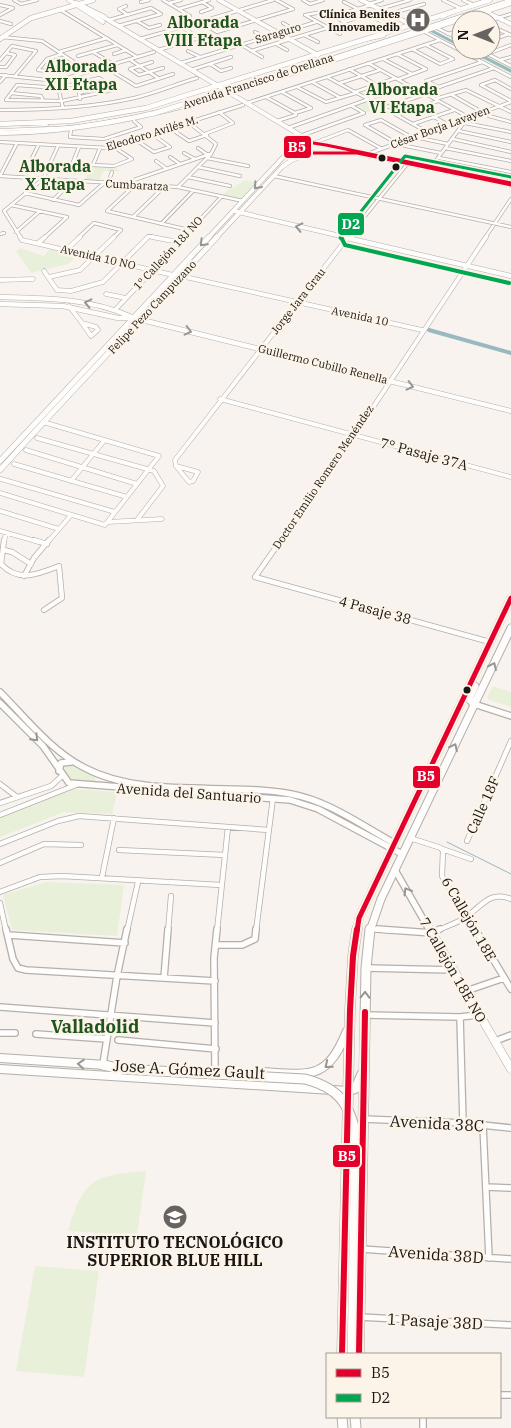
<svg xmlns="http://www.w3.org/2000/svg" width="511" height="1428" font-family="'IBM Plex Serif',serif">
<rect width="100%" height="100%" fill="#f8f3ee"/>
<path fill="#e9f0da" d="M463 50H478L511 68V74Z
M379 97 391 104 368 112 356 105Z
M61 164 115 167 120 171H103L99 181 85 180 87 175 56 174Z
M244 180 256 182 242 199 223 195C231 185 236 188 244 180Z
M20 248 44 256 50 249 79 255 68 264 31 273 16 251Z
M493 686 511 692V707L489 700 487 697Z
M69 764 95 777 96 782 92 784 72 781 61 769 62 766Z
M72 789 117 792 112 814 64 812 0 837V817Z
M46 882 124 885 117 936 12 930 3 895Z
M146 1171 137 1235 68 1231C84 1179 93 1175 146 1171Z
M35 1266 99 1271 84 1377 16 1371Z"/>
<g fill="none" stroke-linecap="round" stroke-linejoin="round">
<path stroke="#99b8c0" stroke-width="1" d="M447 842 511 874"/>
<path stroke="#99b8c0" stroke-width="3" d="M432 31 461 46
M470 50 511 71"/>
<path stroke="#99b8c0" stroke-width="4" d="M429 330 511 353"/>
<defs>
<path id="minor-far3" d="M14 0 21 4 37 0
M163 0 190 16
M276 0 293 9
M303 0 310 4 323 0
M443 0 462 9
M463 0 474 5
M141 2 149 0
M344 2 358 9
M169 3 181 0
M369 4 382 0
M0 5 13 8
M126 6 119 9 128 15
M59 9 137 57
M179 9 209 0
M379 9 410 0
M201 12 212 8 202 2
M389 14 424 4
M0 15 13 8
M305 15 340 34
M305 15 322 12
M368 15 383 22
M334 16 344 22 381 10
M334 16 371 5
M109 20 151 8 161 14
M491 20 511 14
M0 21 11 24
M137 21 149 28 160 25
M200 22 217 32 293 9
M200 22 273 0
M283 23 293 29
M118 26 161 14
M491 26 511 35
M435 27 461 40
M423 31 511 77
M255 32 265 37
M448 34 461 30
M304 35 318 42
M2 37 42 41 89 72
M230 38 262 57
M140 39 182 27 199 38
M491 40 509 34
M276 44 287 50
M426 45 453 59
M412 49 440 64 453 59
M158 50 199 38
M480 50 511 66
M188 51 200 57
M251 51 327 28
M59 52 107 38
M93 52 113 64
M62 54 47 59 38 70 55 72 76 66
M114 54 126 50
M397 54 426 69
M487 54 511 45
M78 56 117 45
M129 59 158 78
M383 59 412 74
M0 60 12 46 36 51 15 76
M500 60 511 57
M45 62 51 61 63 70
M181 63 316 22
M368 63 408 85
M210 64 221 71 231 68
M0 67H6L15 55 6 53
M105 67 136 86 173 74
M130 69 139 75 163 68
M130 69 152 62
M349 69 389 92
M191 70 231 57
M0 75 57 81 154 52
M327 77 368 99
M99 78 117 89 62 101 6 100 17 85 58 88Z
M399 79 426 69
M426 81 439 87 494 68
M426 81 482 62
M0 82 6 75
M312 82 341 98
M340 83 380 70
M481 85 511 101
M481 85 495 80 511 89
M58 87 63 108
M297 87 326 102 356 93
M282 92 311 108
M355 92 396 78
M11 93 41 96 43 101
M452 95 489 116 511 122
M266 97 295 113 311 108
M80 99 79 93 109 84
M435 99 466 90 511 112
M405 101 418 108
M247 103 440 40
M352 106 364 113
M384 108 426 94 468 117 432 166
M384 108 427 132
M0 110C45 110 91 108 134 98 156 93 176 84 197 78
M397 115 438 101
M434 117 447 124
M277 121 296 115
M465 123 511 132
M413 124 454 110
M365 125 381 120 411 137
M365 125 396 143
M170 128 189 141 207 135
M288 128 408 85
M71 130 70 137 104 139 141 127 134 121
M459 131 511 142
M205 134 233 123 219 112
M300 136 364 113
M415 137 448 144
M453 139 511 152
M136 140 154 152 170 147 152 134
M0 142 108 148 243 105
M314 143 348 130 382 149
M396 144 441 153
M100 148 93 165 114 166 132 159 114 147
M198 148 208 155
M445 148 511 161
M184 153 195 159
M370 153 511 102
M170 157 180 164
M207 158 248 166
M439 158 511 172
M156 161 167 169
M30 162 39 144
M73 162 79 147
M198 167 240 176
M0 176 178 187 243 201
M0 176 17 143
M274 176 511 227
M188 177 230 186
M108 183 112 172
M125 183 210 154
M135 185 107 211 189 230
M178 187 211 154 216 144 188 122
M25 193 79 205 104 183
M53 200 72 182
M11 205 67 217
M133 217 164 187
M161 224 193 191
M16 232 40 211
M0 234 4 233
M21 238 4 211 43 179 58 146
M44 238 67 217
M78 238 94 223 121 230 113 238
M147 238 149 236 158 238
M183 238 221 197
M347 238 408 163
M485 238 511 199"/>
<path id="minor-far2" d="M20 237 22 240 173 275
M152 237 178 242
M38 243 45 237
M67 249 80 237
M44 271 57 290 71 291 103 282 148 237
M181 276 422 330
M49 277 80 270 114 237
M1 280 33 279
M106 294 126 298
M69 306 82 323
M115 310 184 237
M82 323 96 327 98 330 91 336Z
M220 399 511 477
M37 438 154 471 163 486 137 520
M26 450 137 484
M14 464 127 497
M176 466 198 472 193 481 189 482Z
M176 466 175 460 348 237
M1 479 115 512
M71 481 104 441
M0 493 105 525 159 456 43 422
M0 511 59 529
M108 522 162 519
M0 531 39 542
M4 542 6 533
M48 542 71 515
M280 542 354 436 486 237"/>
<path id="minor-far1" d="M4 540 1 564C18 583 39 574 59 566L62 598 44 610
M34 540 47 544
M281 540 255 577 490 642
M4 550 12 552 31 564
M24 576 34 558 49 540
M0 784 17 797
M0 803 51 786 62 776
M0 815 76 785
M410 838 441 848 443 851 442 876 475 931
M467 841 511 741
M0 844 58 821 79 816 269 830
M442 849 471 859
M119 850 225 855
M0 863 44 844 81 845
M102 877 114 818
M0 892 40 877 62 876 221 885
M0 903 6 931
M370 929 396 931
M127 931 138 882
M168 931 171 896
M217 931 228 827
M256 931 273 798
M437 931C446 926 458 923 466 917 482 906 490 890 511 899"/>
<path id="minor" d="M6 929 13 959 18 968 26 970 215 981
M377 929 432 933 440 929
M475 929 511 989
M9 935 125 943
M216 945H242L255 939 256 929
M366 968 454 970
M164 978 168 929
M466 991 504 978
M0 1007 215 1023
M365 1015 460 1017 478 1015
M460 1017 463 1123
M0 1033H15
M36 1034 107 1039
M118 1040 216 1049
M495 1041 511 1035
M103 1064 117 976 127 929
M215 1070 214 958 217 929
M363 1119 463 1123 511 1128
M483 1125 489 1258
M487 1187 511 1188
M361 1249 511 1259
M360 1317 511 1325
M500 1395H511
M423 1417V1428"/>
<path id="tertiary-far3" d="M219 0 318 55
M361 0 412 25
M484 11 511 24
M234 211 349 238"/>
<path id="tertiary-far2" d="M343 237 511 276
M0 297C45 298 90 298 132 317
M0 304 63 306 118 318H134L511 411"/>
<path id="tertiary-far1" d="M0 692C26 718 51 751 85 768 144 799 226 782 291 794 329 801 361 825 394 843
M0 703 43 746 69 783 290 800 318 809 402 854
M474 704 511 716
M59 771 61 763 71 762
M395 870 430 931"/>
<path id="tertiary" d="M430 929 511 1069"/>
<path id="secondary-far2" d="M69 0 103 22
M100 15 310 141
M511 183 326 145 307 142 297 147 301 152 307 153H357L511 185
M208 238 287 153 297 147
M216 238 282 167 292 160 311 153"/>
<path id="secondary-far1" d="M0 461 209 237
M0 470C71 391 145 315 217 237"/>
<path id="secondary" d="M0 1058 106 1065
M0 1069 348 1091
M263 1072C311 1075 327 1080 347 1031"/>
<path id="primary-far2" d="M76 3 104 17
M0 39 31 18 93 0
M230 93 511 3
M0 124 71 121 146 108 490 0
M0 133C78 132 151 117 225 94"/>
<path id="primary-far1" d="M474 704 469 699 475 686
M357 931 359 918 511 598
M370 931 381 899 511 628"/>
<path id="primary" d="M103 1065 122 1069
M348 1091 356 1088 362 1074
M342 1354 350 1010 353 956 357 929
M359 1354 366 968 370 929
M342 1417 343 1428
M355 1417 356 1428"/>
<path id="trunk" d="M506 0H511V1L307 67 303 66Z
M457 9 460 10 442 19 439 18Z
M384 35H385V37L362 42 360 41Z
M152 113H154V115L74 128 0 131V129L74 126Z
M19 123 47 124 49 125 47 126 21 125H19Z"/>
</defs>
<use href="#minor-far3" stroke="#b3afab" stroke-width="4"/>
<use href="#minor-far2" stroke="#b3afab" stroke-width="5"/>
<use href="#minor-far1" stroke="#b3afab" stroke-width="6"/>
<use href="#minor" stroke="#b3afab" stroke-width="8"/>
<use href="#tertiary-far3" stroke="#b3afab" stroke-width="5"/>
<use href="#tertiary-far2" stroke="#b3afab" stroke-width="5.5"/>
<use href="#tertiary-far1" stroke="#b3afab" stroke-width="8"/>
<use href="#tertiary" stroke="#b3afab" stroke-width="9"/>
<use href="#secondary-far2" stroke="#b3afab" stroke-width="5"/>
<use href="#secondary-far1" stroke="#b3afab" stroke-width="6"/>
<use href="#secondary" stroke="#b3afab" stroke-width="10"/>
<use href="#primary-far2" stroke="#b3afab" stroke-width="5.5"/>
<use href="#primary-far1" stroke="#b3afab" stroke-width="9"/>
<use href="#primary" stroke="#b3afab" stroke-width="11"/>
<use href="#trunk" stroke="#b3afab" stroke-width="1"/>
<use href="#minor-far3" stroke="#fefdfc" stroke-width="2.5"/>
<use href="#minor-far2" stroke="#fefdfc" stroke-width="4"/>
<use href="#minor-far1" stroke="#fefdfc" stroke-width="4.5"/>
<use href="#minor" stroke="#fefdfc" stroke-width="5.5"/>
<use href="#tertiary-far3" stroke="#fefdfc" stroke-width="4"/>
<use href="#tertiary-far2" stroke="#fefdfc" stroke-width="4.5"/>
<use href="#tertiary-far1" stroke="#fefdfc" stroke-width="5.5"/>
<use href="#tertiary" stroke="#fefdfc" stroke-width="8"/>
<use href="#secondary-far2" stroke="#fefdfc" stroke-width="4"/>
<use href="#secondary-far1" stroke="#fefdfc" stroke-width="5"/>
<use href="#secondary" stroke="#fefdfc" stroke-width="8"/>
<use href="#primary-far2" stroke="#fefdfc" stroke-width="4.5"/>
<use href="#primary-far1" stroke="#fefdfc" stroke-width="7"/>
<use href="#primary" stroke="#fefdfc" stroke-width="9"/>
<use href="#trunk" fill="#fefdfc" fill-rule="evenodd"/>
<defs>
<path id="primary-bridge" d="M122 1069 305 1079C338 1088 349 1102 356 1135L352 1354"/>
<path id="trunk-bridge" d="M152 114 305 66"/>
</defs>
<use href="#primary-bridge" stroke="#b3afab" stroke-width="11" stroke-linecap="butt"/>
<use href="#trunk-bridge" stroke="#b3afab" stroke-width="5.5" stroke-linecap="butt"/>
<use href="#primary-bridge" stroke="#fefdfc" stroke-width="9"/>
<use href="#trunk-bridge" stroke="#fefdfc" stroke-width="4.5"/>
<defs>
<path id="bus-1-far2" d="M511 183 326 145 307 142 297 147 301 152 307 153H357L511 185"/>
<path id="bus-1-far1" d="M357 931 359 918 511 598"/>
<path id="bus-1" d="M342 1354 350 1010 353 956 357 929
M359 1354 365 1012"/>
<path id="bus-2-far1" d="M340 238 405 156 511 177"/>
<path id="bus-2" d="M341 237 345 245 509 283"/>
</defs>
<use href="#bus-1-far2" stroke="#fdf4e9" stroke-width="5.5"/>
<use href="#bus-1-far1" stroke="#fdf4e9" stroke-width="9"/>
<use href="#bus-1" stroke="#fdf4e9" stroke-width="10"/>
<use href="#bus-2-far1" stroke="#fdf4e9" stroke-width="5.5"/>
<use href="#bus-2" stroke="#fdf4e9" stroke-width="7"/>
<use href="#bus-1-far2" stroke="#e4002b" stroke-width="3"/>
<use href="#bus-1-far1" stroke="#e4002b" stroke-width="5"/>
<use href="#bus-1" stroke="#e4002b" stroke-width="6"/>
<use href="#bus-2-far1" stroke="#00a651" stroke-width="3"/>
<use href="#bus-2" stroke="#00a651" stroke-width="4"/>
</g>
<defs><path id="oneway-chevron" d="M-2-3.5L2.5 0L-2 3.5" fill="none" stroke-width="1.6" stroke-linecap="round" stroke-linejoin="round" transform="scale(1.25)"/></defs>
<g stroke="#979593">
<use href="#oneway-chevron" transform="translate(257 186) rotate(132)"/>
<use href="#oneway-chevron" transform="translate(299 227) rotate(-167)"/>
<use href="#oneway-chevron" transform="translate(203 243) rotate(134)"/>
<use href="#oneway-chevron" transform="translate(88 303) rotate(-167)"/>
<use href="#oneway-chevron" transform="translate(188 331) rotate(14)"/>
<use href="#oneway-chevron" transform="translate(410 386) rotate(14)"/>
<use href="#oneway-chevron" transform="translate(493 666) rotate(-65)"/>
<use href="#oneway-chevron" transform="translate(35 738) rotate(45)"/>
<use href="#oneway-chevron" transform="translate(454 747) rotate(-64)"/>
<use href="#oneway-chevron" transform="translate(407 891) rotate(-121)"/>
<use href="#oneway-chevron" transform="translate(365 995) rotate(-89)"/>
<use href="#oneway-chevron" transform="translate(81 1064) rotate(-176)"/>
<use href="#oneway-chevron" transform="translate(328 1065) rotate(141)"/>
</g>
<defs>
<symbol id="hospital-disc" viewBox="-11 -11 22 22"><circle r="9.5" fill="#676360" stroke="#fdf4e9"/><path d="M-5-5h3v3.5h4V-5h3V5h-3V1.5h-4V5h-3Z" fill="#fff"/></symbol>
<symbol id="university-disc" viewBox="-11 -11 22 22"><circle r="9.5" fill="#676360" stroke="#fdf4e9"/><path d="M0-5L7-2L0 1L-7-2ZM-4 1L0 2.5L4 1V4Q0 6-4 4Z" fill="#fff"/></symbol>
</defs>
<g fill-rule="evenodd">
<use href="#hospital-disc" x="404" y="6" width="28" height="28"/>
<use href="#university-disc" x="161" y="1203" width="28" height="28"/>
</g>
<g fill="#191613" stroke="#fdf4e9" stroke-width="2">
<circle cx="382" cy="158" r="4.5"/>
<circle cx="396" cy="167" r="4.5"/>
<circle cx="467" cy="690" r="4.5"/>
</g>
<g text-anchor="middle" stroke-width="5" stroke-linejoin="round" paint-order="stroke">
<g font-size="11" font-weight="bold" fill="#191613" stroke="#fdf4e9" text-anchor="end">
<text x="400" y="18">Clínica Benites<tspan x="400" dy="13">Innovamedib</tspan></text>
</g>
<g font-size="11" fill="#191613" stroke="#fdf4e9">
<text transform="translate(278 33) rotate(-17)" y="4">Saraguro</text>
<text transform="translate(258 81) rotate(-18)" y="4">Avenida Francisco de Orellana</text>
<text transform="translate(440 127) rotate(-20)" y="4">César Borja Lavayen</text>
<text transform="translate(152 133) rotate(-17)" y="4">Eleodoro Avilés M.</text>
<text transform="translate(137 185) rotate(3)" y="4">Cumbaratza</text>
<text transform="translate(168 253) rotate(-47)" y="4">1º Callejón 18J NO</text>
<text transform="translate(98 257) rotate(13)" y="4">Avenida 10 NO</text>
<text transform="translate(298 301) rotate(-52)" y="4">Jorge Jara Grau</text>
<text transform="translate(152 307) rotate(-47)" y="4">Felipe Pezo Campuzano</text>
<text transform="translate(360 316) rotate(12)" y="4">Avenida 10</text>
<text transform="translate(323 364) rotate(14)" y="4">Guillermo Cubillo Renella</text>
<text transform="translate(323 477) rotate(-56)" y="4">Doctor Emilio Romero Menéndez</text>
</g>
<g font-size="14" fill="#191613" stroke="#fdf4e9">
<text transform="translate(424 454) rotate(15)" y="5">7° Pasaje 37A</text>
<text transform="translate(375 610) rotate(15)" y="5">4 Pasaje 38</text>
<text transform="translate(189 793) rotate(4)" y="5">Avenida del Santuario</text>
<text transform="translate(483 805) rotate(-66)" y="5">Calle 18F</text>
<text transform="translate(469 919) rotate(60)" y="5">6 Callejón 18E</text>
<text transform="translate(453 970) rotate(60)" y="5">7 Callejón 18E NO</text>
</g>
<g font-size="16" font-weight="bold" fill="#20541f" stroke="#fdf4e9">
<text x="203" y="28">Alborada<tspan x="203" dy="18">VIII Etapa</tspan></text>
<text x="81" y="72">Alborada<tspan x="81" dy="18">XII Etapa</tspan></text>
<text x="402" y="95">Alborada<tspan x="402" dy="18">VI Etapa</tspan></text>
<text x="55" y="172">Alborada<tspan x="55" dy="18">X Etapa</tspan></text>
</g>
<g font-size="16" fill="#191613" stroke="#fdf4e9">
<text transform="translate(189 1069) rotate(3)" y="6">Jose A. Gómez Gault</text>
<text transform="translate(437 1123) rotate(3)" y="6">Avenida 38C</text>
<text transform="translate(436 1254) rotate(4)" y="6">Avenida 38D</text>
<text transform="translate(435 1321) rotate(3)" y="6">1 Pasaje 38D</text>
</g>
<g font-size="16" font-weight="bold" fill="#191613" stroke="#fdf4e9">
<text x="175" y="1248">INSTITUTO TECNOLÓGICO<tspan x="175" dy="18">SUPERIOR BLUE HILL</tspan></text>
</g>
<g font-size="18" font-weight="bold" fill="#20541f" stroke="#fdf4e9">
<text x="95" y="1033">Valladolid</text>
</g>
</g>
<g stroke="#fdf4e9" stroke-width="2">
<rect x="283" y="135" width="29" height="24" rx="5" fill="#e4002b"/>
<rect x="337" y="212" width="28" height="24" rx="5" fill="#00a651"/>
<rect x="412" y="765" width="29" height="24" rx="5" fill="#e4002b"/>
<rect x="332" y="1144" width="29" height="24" rx="5" fill="#e4002b"/>
</g>
<g font-size="14" text-anchor="middle" font-weight="bold" fill="#fff">
<text x="297" y="152">B5</text>
<text x="351" y="229">D2</text>
<text x="426" y="781">B5</text>
<text x="347" y="1161">B5</text>
</g>
<rect x="326" y="1353" width="175" height="65" fill="#fdf4e9" stroke="#a29b93"/>
<rect x="336" y="1369" width="25" height="8" fill="#e4002b" stroke="#a29b93"/>
<text x="371" y="1378" font-size="15" fill="#191613">B5</text>
<rect x="336" y="1394" width="25" height="8" fill="#00a651" stroke="#a29b93"/>
<text x="371" y="1403" font-size="15" fill="#191613">D2</text>
<g transform="translate(476 35) rotate(270)"><circle r="24" fill="#fdf4e9" stroke="#a29b93"/>
<path d="M0-4L9 19L0 12L-9 19Z" fill="#676360"/>
<text y="-8" font-size="14" font-weight="bold" text-anchor="middle" fill="#191613">N</text>
</g>
</svg>
